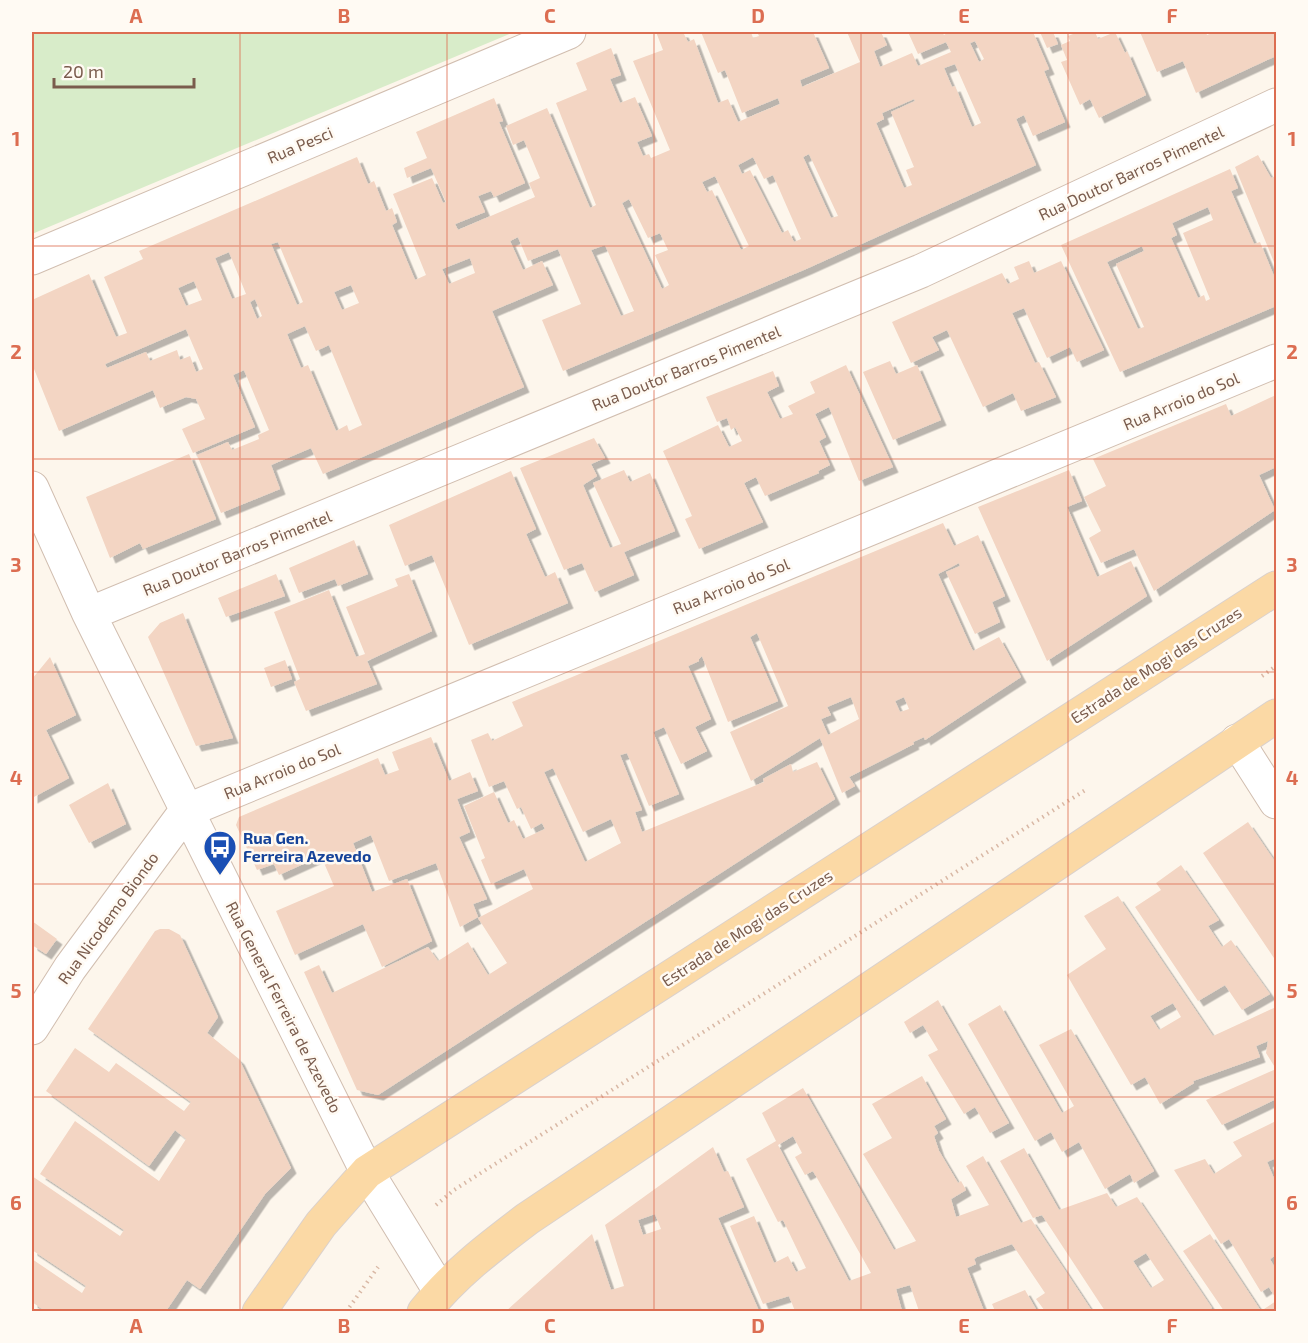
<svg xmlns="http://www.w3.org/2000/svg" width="1308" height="1343" font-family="'Exo 2',sans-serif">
<defs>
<filter id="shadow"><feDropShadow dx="5.5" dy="5.5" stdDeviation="0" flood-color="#0004"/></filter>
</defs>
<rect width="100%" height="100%" fill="#fdf6ec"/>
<path fill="#d8ecc9" d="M32 32H514L32 234Z"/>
<path fill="#f3d5c3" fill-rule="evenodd" filter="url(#shadow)" d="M656 32H683L688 42 694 39 718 103 728 99 738 122 780 104 778 98 742 113 725 70 718 73 701 32H751L753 38 759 36 757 32H813L829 68 800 80 802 87 860 62 847 32H881L887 45 874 51 880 67 912 53 918 66 951 52 946 42 918 54 908 32H942L944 35 949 32H989L990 34 996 32H1033L1049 69 1044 71 1065 122 1033 136 1024 115 1016 119 1036 165 806 269 563 371 542 320 581 304 558 249 528 261 518 237 510 241 523 270 542 261 553 285 492 311 524 387 323 474 311 448 271 465 280 489 221 513 197 455 228 442 232 450 259 439 258 435 269 430 244 370 233 375 255 427 193 453 182 429 205 419 196 399 186 397 160 408 153 390 59 431 32 364V300L89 274 116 337 127 333 104 277 143 259 139 251 357 157 368 184 374 181 386 211 392 208 397 222 392 225 415 280 426 275 393 194 432 178 443 203 446 202 431 168 407 178 404 168 427 158 416 132 494 98 503 121 499 122 525 183 494 197 491 191 478 196 485 212 455 224 458 230 535 197 529 183 540 178 524 140 513 145 506 126 547 108 590 208 596 205 556 103 587 90 576 63 611 48 621 75 610 79 620 103 635 97 652 136 637 142 643 156 649 154 651 158 670 150 633 61 663 50ZM975 41 984 59 979 62 970 43ZM955 64 981 123 972 127 955 86 952 87 944 68ZM914 99 915 101 891 112 914 167 906 170 912 185 904 188 876 123 884 119 882 113ZM809 154 838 216 831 218 803 157ZM753 157 764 179 773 175 801 239 794 242 788 230 782 233 750 170 742 174 738 165ZM715 176 749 246 741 250 712 190 707 192 702 182ZM629 199 648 238 660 233 668 250 655 255 669 285 662 289 622 203ZM278 242 303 302 297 305 271 244ZM605 245 634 311 621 316 591 250ZM229 252 246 294 232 299 215 258ZM470 258 475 273 449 284 442 269ZM194 281 202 300 186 306 178 288ZM351 285 359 303 342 310 334 292ZM255 299 262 316 257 319 250 302ZM305 326 316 351 329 345 362 425 349 431 347 425 336 431 308 365 301 368 287 334ZM186 329 203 369 196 372 190 356 180 360 177 350 150 361 146 352 107 368 105 364Z
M1040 32H1053L1058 44 1047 48Z
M1078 32H1095L1098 39 1115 32 1125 53 1127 51 1146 95 1099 118 1090 99 1080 105 1061 62 1067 60 1061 45 1070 41 1068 36Z
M1140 32H1206L1207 35 1215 32H1276V56L1196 93 1183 61 1157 72Z
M1258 155 1271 178 1276 176V267L1235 167Z
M1230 169 1238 188 1231 191 1254 244 1260 242 1276 281V306L1120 372 1061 245ZM1208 207 1213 220 1183 233 1210 299 1206 301 1204 295 1198 298 1171 238 1177 235 1172 223ZM1142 246 1144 251 1116 264 1144 327 1138 329 1107 262Z
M1029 261 1034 273 1061 261 1104 350 1077 362 1070 347 1047 358 1024 308 1012 313 1035 363 1039 362 1056 397 1021 411 1013 393 983 407 947 330 932 337 939 350 911 363 892 322 1002 273 1008 284 1019 279 1014 267Z
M890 361 896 374 917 365 941 420 893 440 863 372Z
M846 365 893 467 859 481 829 407 815 414 826 437 819 441 830 465 818 471 819 473 765 496 756 477 744 483 763 522 699 549 685 519 692 516 663 451 718 425 729 447 742 441 735 427 731 430 727 418 717 422 706 397 773 371 779 386 767 392 780 419 793 414 788 406 815 393 810 382Z
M1276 395V467L1259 475 1275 510 1154 591 1134 549 1101 563 1089 538 1101 531 1084 497 1106 486 1093 459 1226 404 1231 416Z
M594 438 605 458 591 464 597 476 583 485 610 548 621 544 593 483 624 470 630 482 650 473 675 531 624 552 634 575 595 592 582 563 564 570 520 468Z
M189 454 216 519 143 549 140 543 110 558 86 497Z
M1069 470 1082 501 1067 507 1097 577 1131 561 1147 596 1047 661 978 507Z
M511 471 536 529 526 534 545 577 555 572 568 603 469 645 432 555 405 566 389 525Z
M943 523 954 546 978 535 1005 596 992 602 1000 622 975 634 946 572 960 566 959 563 938 574 969 643 973 651 999 637 1021 677 925 740 924 737 913 742 914 744 849 777 855 786 842 793 820 738 751 781 730 732 788 706 757 633 750 637 778 701 728 722 702 656 699 659V661L688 666 711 719 695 727 707 751 681 764 664 727 653 732 679 794 649 806 627 753 620 755 642 810 635 812 642 832 764 782 763 779 791 764 793 772 817 762 835 799 378 1095 357 1090 304 972 319 965 332 993 428 947 438 961 468 942 488 975 507 963 478 918 533 889 524 869 491 884 481 860 485 858 464 806 494 792 508 823 514 820 523 839 545 829 542 823 531 829 521 807 517 809 504 781 489 787 471 740 488 733 492 741 523 726 512 702ZM851 697 859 719 828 735 821 719 831 715 827 707ZM904 697 909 709 900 712 895 701ZM553 768 583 832 611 819 621 843 585 862 544 772Z
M354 540 368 574 338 586 335 579 299 593 289 568Z
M276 574 285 596 226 617 218 598Z
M409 574 432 631 367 661 377 684 306 711 294 682 300 679 274 612 329 590 356 657 365 654 346 607 398 586 395 579Z
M183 613 233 738 196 746 148 637 160 623Z
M50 657 76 715 46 730 69 778 32 798V679Z
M285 660 292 679 271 687 264 668Z
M431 737 449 781 470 772 478 791 457 799 470 832 459 837 487 899 473 904 478 917 460 927 436 863 389 881 371 835 353 843 372 892 407 879 432 941 382 967 363 924 295 955 276 911 334 886 321 856 279 875 274 864 257 870 236 825 239 817 378 758 385 775 399 770 392 752Z
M108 783 126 824 89 843 69 805Z
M1248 822 1276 863V961L1203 853Z
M1181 865 1219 920 1208 926 1222 947 1231 940 1270 994 1242 1010 1225 985 1198 1001 1135 907 1161 890 1156 883Z
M1118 896 1213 1036 1276 1007V1099L1222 1125 1206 1100 1276 1069 1266 1053 1268 1041 1256 1046 1260 1057 1193 1081 1194 1083 1160 1104 1145 1077 1131 1085 1067 975 1106 949 1084 916ZM1173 1003 1181 1017 1159 1030 1150 1016Z
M32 921 57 939 46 954 32 945Z
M160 929H169L180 935 218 1017 207 1033 239 1059 291 1168 265 1194 200 1289 187 1280 166 1311H45L32 1302V1259L82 1293 86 1286 32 1250V1176L120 1236 124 1230 40 1174 75 1121 159 1181 186 1139 175 1130 149 1166 46 1091 75 1048 109 1072 116 1063 184 1111 191 1102 88 1029 155 931Z
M938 1000 1009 1123 990 1133 975 1107 964 1114 928 1055 938 1050 923 1025 910 1033 904 1022Z
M1000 1005 1062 1113 1074 1106 1039 1045 1071 1029 1154 1171 1134 1183 1130 1174 1105 1189 1079 1142 1062 1152 1051 1132 1035 1141 968 1024Z
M922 1076 946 1119 934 1126 938 1133 934 1136 939 1151 958 1183 961 1181 966 1190 951 1199 956 1217 989 1205 966 1166 983 1156 1021 1223 1031 1219 1092 1311H1045L1036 1299 1045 1293 1012 1244 977 1257 974 1259 976 1264 967 1268 984 1311H919L910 1285 896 1289 902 1311H795L789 1296 763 1304 730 1226 754 1216 774 1263 788 1256 796 1272 806 1268 783 1220 778 1222 746 1159 776 1141 762 1113 803 1088 894 1250 916 1241 863 1154 892 1138 872 1104ZM793 1136 802 1153 795 1157 805 1175 813 1171 871 1273 849 1281 778 1145Z
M1276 1121V1158L1267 1162 1276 1183V1255L1270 1259 1276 1270V1299L1269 1287 1261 1292 1229 1239 1221 1244 1174 1170 1205 1159 1214 1174 1242 1156 1233 1142Z
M713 1147 724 1172 728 1171 744 1207 718 1218 759 1311H506L592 1234 611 1290 624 1286 605 1225ZM655 1214 661 1229 643 1235 638 1220Z
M1024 1148 1059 1210 1107 1193 1116 1207 1137 1197 1212 1308 1206 1311H1105L1042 1215 1033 1218 1000 1161ZM1146 1253 1164 1280 1151 1288 1133 1261Z
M1210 1234 1261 1311H1224L1183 1251Z
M1025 1290 1037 1311H995L992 1304Z
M1276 1301V1311H1261Z"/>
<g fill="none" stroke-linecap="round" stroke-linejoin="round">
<defs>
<path id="minor" d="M32 258 569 32
M32 488 89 614 367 1172 440 1291
M89 614 921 271 1276 105
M1237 741 1276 802
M32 1028 70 968 186 811 1276 361"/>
<path id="major" d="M259 1312 321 1224 367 1172 1276 588
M424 1312C453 1275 490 1247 527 1219L1276 716"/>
</defs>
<use href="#minor" stroke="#d1beb0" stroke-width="35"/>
<use href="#major" stroke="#dad1cd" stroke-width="35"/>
<path stroke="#d9b8a5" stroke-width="4" stroke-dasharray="1.5 4.5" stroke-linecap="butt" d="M1262 676 1276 666
M436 1205 454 1190 1087 789
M346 1312 378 1267"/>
<use href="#minor" stroke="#fff" stroke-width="33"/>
<use href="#major" stroke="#fbd9a5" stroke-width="33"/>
</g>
<path fill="none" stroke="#dc6d51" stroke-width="1.5" stroke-opacity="0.55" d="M240 32V1312M447 32V1312M654 32V1312M861 32V1312M1068 32V1312M32 246H1276M32 459H1276M32 672H1276M32 884H1276M32 1097H1276"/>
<defs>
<symbol id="bus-pin" viewBox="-11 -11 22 30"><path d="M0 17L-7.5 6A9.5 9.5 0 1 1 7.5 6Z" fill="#1a4fb4" stroke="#fffaf3"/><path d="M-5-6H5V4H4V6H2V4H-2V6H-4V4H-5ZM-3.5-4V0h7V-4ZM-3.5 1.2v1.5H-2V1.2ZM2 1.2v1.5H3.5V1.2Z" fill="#fff"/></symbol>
</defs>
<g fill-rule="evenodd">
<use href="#bus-pin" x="201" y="828" width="38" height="52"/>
</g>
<g text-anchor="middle" stroke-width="5" stroke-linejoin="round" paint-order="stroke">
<g font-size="16" fill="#7a5c4d" stroke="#fffaf3">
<text transform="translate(300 145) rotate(-23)" y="6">Rua Pesci</text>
<text transform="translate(1131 173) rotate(-25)" y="6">Rua Doutor Barros Pimentel</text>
<text transform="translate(686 368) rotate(-22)" y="6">Rua Doutor Barros Pimentel</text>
<text transform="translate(1181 401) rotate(-23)" y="6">Rua Arroio do Sol</text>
<text transform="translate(237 553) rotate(-22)" y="6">Rua Doutor Barros Pimentel</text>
<text transform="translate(731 586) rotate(-22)" y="6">Rua Arroio do Sol</text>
<text transform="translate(1156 665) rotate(-33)" y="6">Estrada de Mogi das Cruzes</text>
<text transform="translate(282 771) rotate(-22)" y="6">Rua Arroio do Sol</text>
<text transform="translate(108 918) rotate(-54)" y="6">Rua Nicodemo Biondo</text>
<text transform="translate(747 928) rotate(-33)" y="6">Estrada de Mogi das Cruzes</text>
<text transform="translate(284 1007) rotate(63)" y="6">Rua General Ferreira de Azevedo</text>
</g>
<g font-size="16" font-weight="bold" fill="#164399" stroke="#fffaf3" text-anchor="start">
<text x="243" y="844">Rua Gen.<tspan x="243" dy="18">Ferreira Azevedo</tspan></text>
</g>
</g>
<rect width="1308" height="1343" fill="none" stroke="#fffaf3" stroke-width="66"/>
<path d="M54 78v9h140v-9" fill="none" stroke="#7a5c4d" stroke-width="3"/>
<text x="63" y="78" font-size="18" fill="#7a5c4d" stroke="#fffaf3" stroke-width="4.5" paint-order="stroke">20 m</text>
<rect x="33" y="33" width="1242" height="1277" fill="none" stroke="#dc6d51" stroke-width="2"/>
<g font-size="20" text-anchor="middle" font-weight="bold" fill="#dc6d51">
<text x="136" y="23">A</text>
<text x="344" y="23">B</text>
<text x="550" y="23">C</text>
<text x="758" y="23">D</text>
<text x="964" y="23">E</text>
<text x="1172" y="23">F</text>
<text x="16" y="146">1</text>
<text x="1292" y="146">1</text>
<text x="16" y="359">2</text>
<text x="1292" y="359">2</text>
<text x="16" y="572">3</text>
<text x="1292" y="572">3</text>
<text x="16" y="785">4</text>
<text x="1292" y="785">4</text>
<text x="16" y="998">5</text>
<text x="1292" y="998">5</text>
<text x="16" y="1210">6</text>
<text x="1292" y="1210">6</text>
<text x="136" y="1333">A</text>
<text x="344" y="1333">B</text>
<text x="550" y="1333">C</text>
<text x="758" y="1333">D</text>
<text x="964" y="1333">E</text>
<text x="1172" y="1333">F</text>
</g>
</svg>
